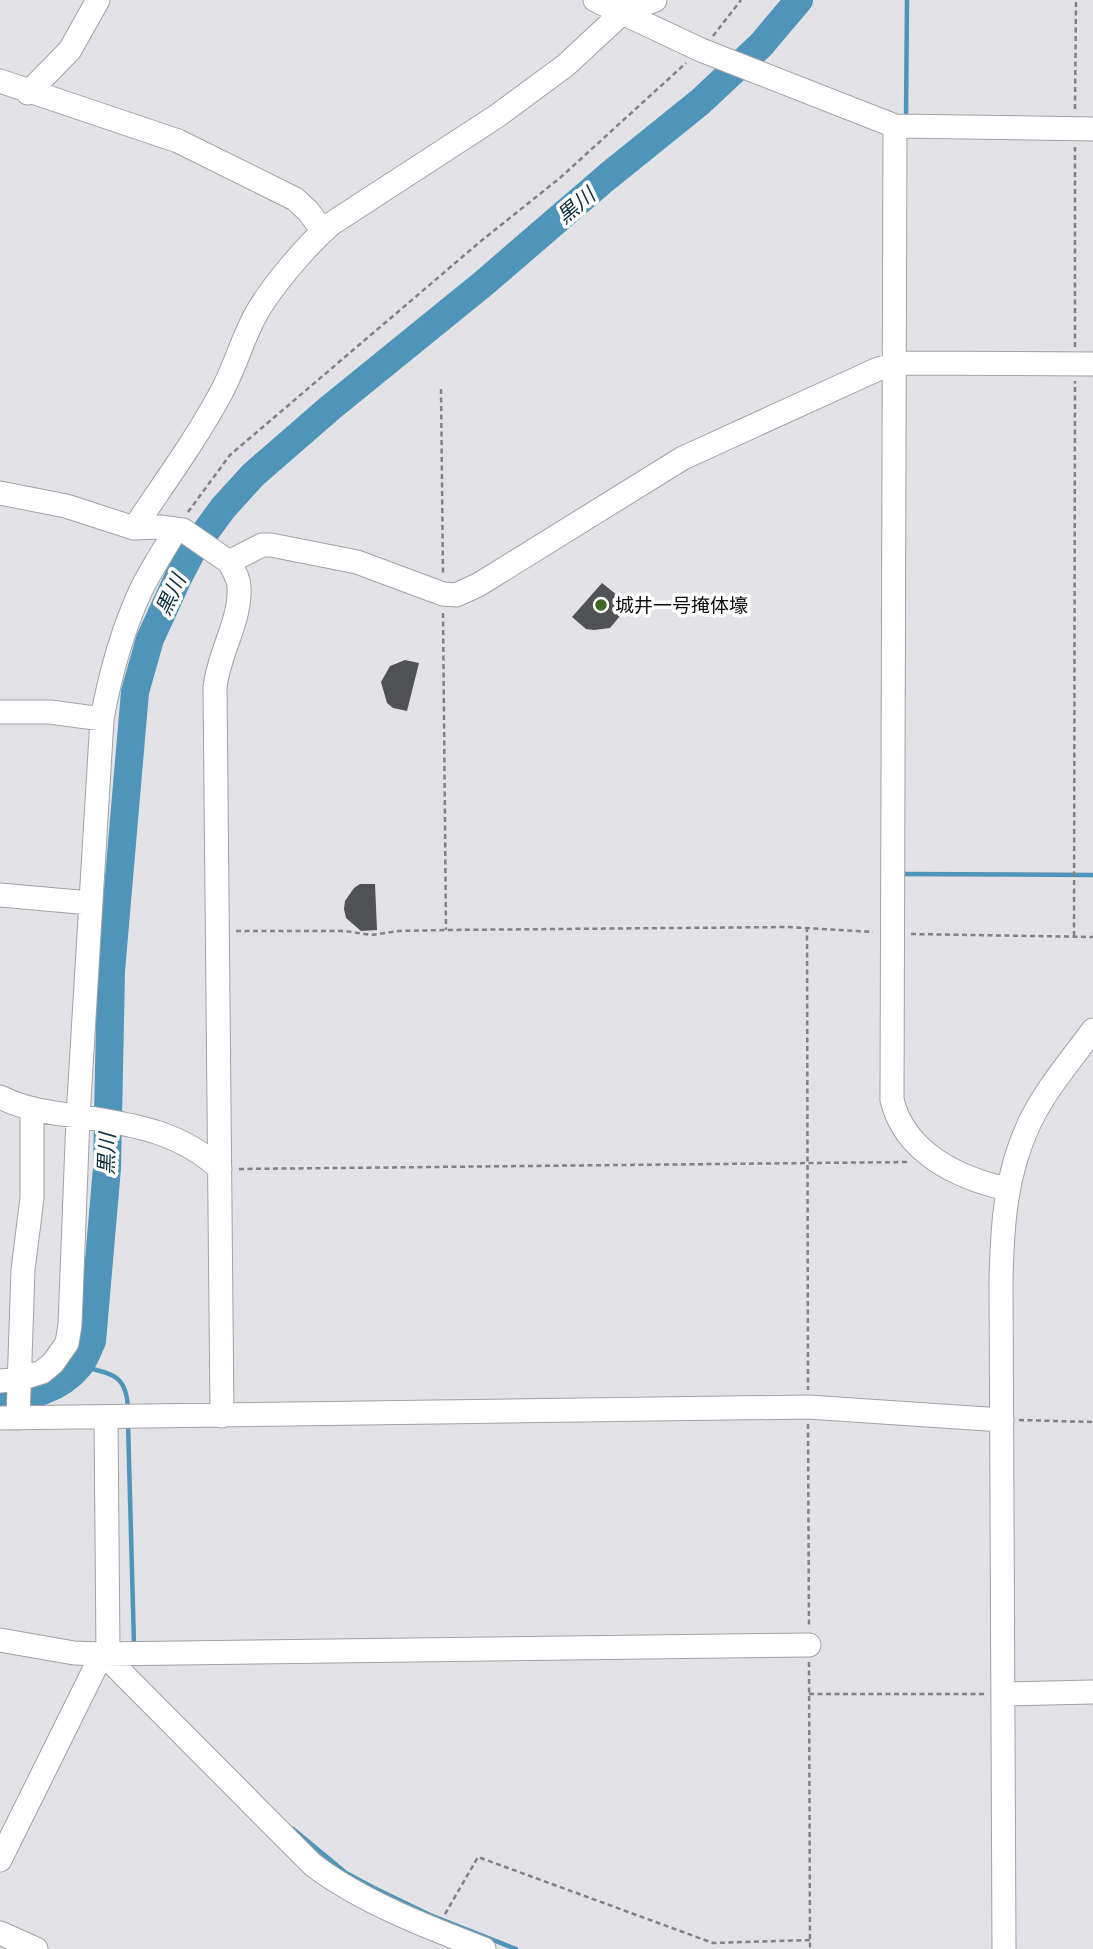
<svg xmlns="http://www.w3.org/2000/svg" width="1093" height="1949" font-family="'PT Sans','Noto Sans JP',sans-serif">
<rect width="100%" height="100%" fill="#e3e2e6"/>
<g fill="none" stroke-linecap="round" stroke-linejoin="round">
<path stroke="#4e95b9" stroke-width="4.5" d="M906 119 907 0
M902 874 1093 875
M80 1366C111 1374 127 1373 128 1410
M128 1423 134 1645
M293 1829 346 1873 374 1888 430 1915 516 1949"/>
<path stroke="#4e95b9" stroke-width="28" d="M0 1398C29 1398 60 1389 79 1366 85 1360 88 1349 92 1341L107 1168 111 971 135 692 150 639 178 578 193 549 223 508 253 475 330 408 484 283 607 177 700 102 761 45 799 0"/>
</g>
<path fill="#505255" d="M602 583 617 595 620 616 610 628 594 630 586 629 572 617Z
M405 660 419 663 407 711 393 708 387 703 381 682 390 666Z
M360 884H375L377 930 361 931 346 918 344 909 345 901 354 888Z"/>
<g fill="none" stroke-linecap="round" stroke-linejoin="round">
<defs>
<path id="minor" d="M595 0 701 50 895 126 1093 129
M0 81 178 141 295 199 308 211 323 231
M28 93 70 50 98 0
M895 126 892 1100C905 1153 958 1178 1007 1189
M0 493 66 506 134 528 160 527 183 530 229 562 262 545H271L357 562 443 594 456 595 478 585 683 458 878 369 900 363 1093 364
M134 528C164 483 195 441 221 393 233 371 240 347 251 324 265 293 306 246 331 224L497 116 566 65 623 12 655 0
M0 712H50L102 719
M0 895 90 903
M0 1097C28 1111 55 1113 85 1117 136 1125 182 1133 220 1169
M0 1381 20 1379 42 1372 53 1363 67 1343 70 1325 78 1117 102 719C110 675 122 631 141 590 151 569 165 549 176 529
M222 1416 215 688C218 654 241 621 239 587 239 578 233 570 229 562
M0 1418 808 1407 1002 1420
M18 1418 23 1270 32 1198V1110
M106 1418 108 1653 113 1664 313 1865C362 1902 427 1927 484 1949
M0 1640 74 1653 102 1654 809 1645
M1003 1694 1093 1692
M0 1860 102 1654
M0 1933 36 1949
M1004 1949 1001 1283C1002 1228 1005 1175 1029 1124 1045 1090 1071 1060 1093 1030"/>
</defs>
<use href="#minor" stroke="#a2a1a5" stroke-width="25"/>
<path stroke="#828184" stroke-width="2.5" stroke-dasharray="5 3.5" stroke-linecap="butt" d="M713 36 741 0
M1075 109 1076 0
M1075 347V147
M441 389 443 574
M188 512 230 455 481 241 561 177 686 63
M443 613 446 930
M807 927 808 1390
M236 931H344L371 935 398 931 446 930 788 927 873 932
M911 934 1093 937
M1074 936 1075 381
M239 1169 908 1162
M1019 1420 1093 1422
M808 1424 809 1628
M809 1662 810 1949
M809 1694H985
M445 1914 478 1857 713 1943 810 1940"/>
<use href="#minor" stroke="#fff" stroke-width="23"/>
</g>
<circle fill="#3e6824" stroke="#fff" stroke-width="2.5" cx="601" cy="605" r="7"/>
<g text-anchor="middle" stroke-width="7" stroke-linejoin="round" paint-order="stroke">
<g font-size="19" fill="#0d0d0e" stroke="#fff" text-anchor="start">
<text x="615" y="612">城井一号掩体壕</text>
</g>
<g font-size="21" font-style="italic" fill="#0e2f3f" stroke="#fff">
<text transform="translate(576 206) rotate(-40)" y="7">黒川</text>
<text transform="translate(171 595) rotate(-65)" y="7">黒川</text>
<text transform="translate(107 1154) rotate(-88)" y="7">黒川</text>
</g>
</g>
</svg>
